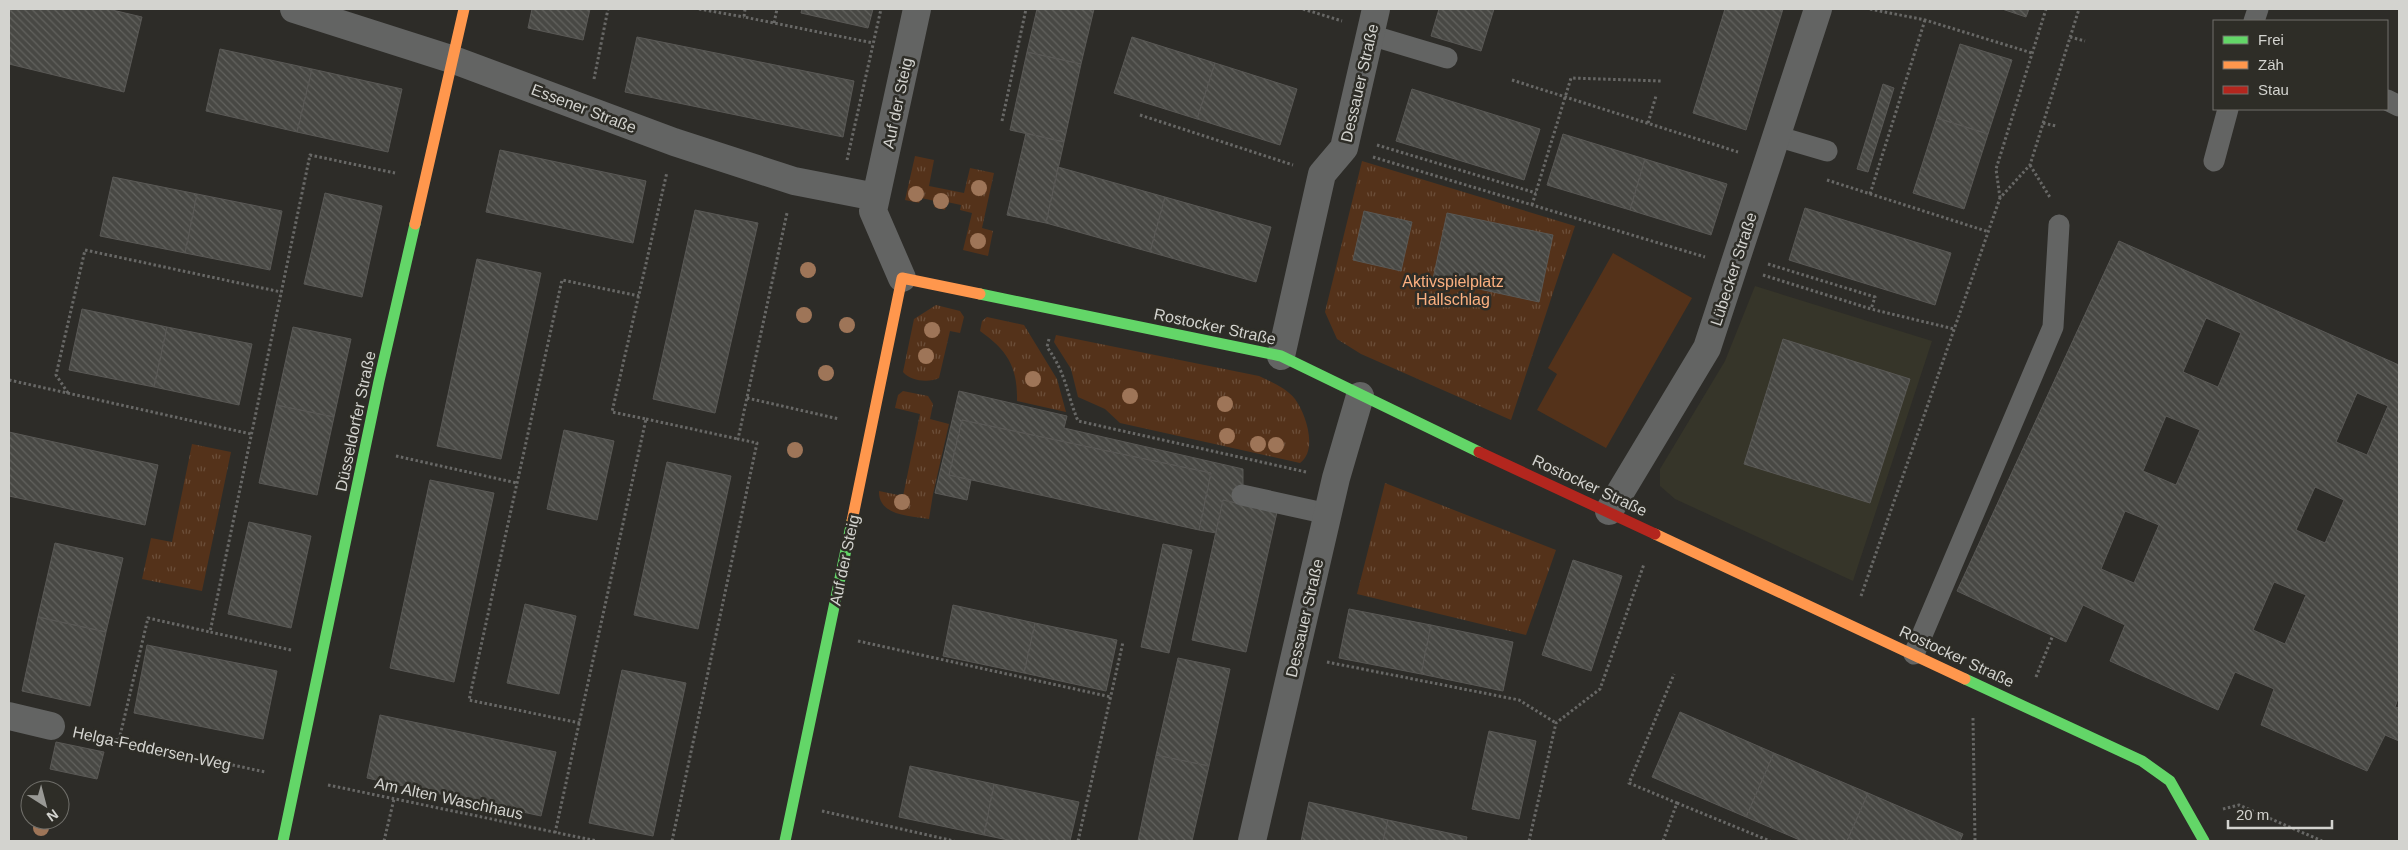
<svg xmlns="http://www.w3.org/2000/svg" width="2408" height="850" font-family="Arial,sans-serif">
<defs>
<pattern id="grass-tufts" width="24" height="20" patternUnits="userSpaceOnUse" patternTransform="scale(1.25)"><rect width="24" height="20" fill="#54321a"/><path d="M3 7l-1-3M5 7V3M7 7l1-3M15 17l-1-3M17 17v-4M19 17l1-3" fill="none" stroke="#6c4f3a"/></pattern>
<pattern id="building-back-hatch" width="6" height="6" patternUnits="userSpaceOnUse" patternTransform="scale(1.25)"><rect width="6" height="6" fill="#484844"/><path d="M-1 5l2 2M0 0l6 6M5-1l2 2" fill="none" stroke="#62625e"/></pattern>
</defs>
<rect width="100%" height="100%" fill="#2d2c28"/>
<path fill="#363529" d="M1755 286 1932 341 1853 581 1675 499 1660 486V469L1725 361Z"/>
<path fill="url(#grass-tufts)" d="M915 156 934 160 929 186 964 193 970 168 994 173 982 228 993 231 988 256 963 250 972 213 960 210 961 205 947 202 945 210 934 207 935 201 921 198 919 203 905 200Z
M1362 161 1575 226 1511 420 1361 354 1337 339 1325 312Z
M936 305 960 311 964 317 960 333 950 331 939 378C929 383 910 381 903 372L914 319Z
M987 317 1024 325 1057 379 1066 412 1017 401C1018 367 1007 350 980 331L982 321Z
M1056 335 1259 376C1271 382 1286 388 1295 399 1306 414 1318 450 1300 463L1120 423 1105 409 1078 397 1071 369 1054 342Z
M903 391 928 396 933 404 930 419 949 424 933 494 929 519C911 516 878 516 879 491L903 496 920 414 895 408 898 395Z
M192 444 231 452 202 591 142 579 151 538 172 542Z
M1385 483 1556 550 1526 635 1357 594Z"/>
<path fill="#54321a" d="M1613 253 1692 298 1606 448 1537 410 1557 374 1548 368Z"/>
<path fill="url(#building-back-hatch)" stroke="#595855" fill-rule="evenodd" d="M9 9H108L142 17 124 92 9 64Z
M532 9H590L583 40 528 28Z
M802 9H873L868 28 801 13Z
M1037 9H1094L1081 64 1027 52Z
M1439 9H1494L1481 51 1431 36Z
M1725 9H1783L1746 130 1693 113Z
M2002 9H2029L2026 17Z
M637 37 854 81 843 137 625 92Z
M1132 37 1215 63 1197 119 1114 93Z
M1960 44 2012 60 1988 134 1937 118Z
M220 49 312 69 297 132 206 111Z
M1027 52 1081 64 1064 142 1010 130Z
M1215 63 1297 89 1280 145 1197 119Z
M312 69 402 89 388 152 297 132Z
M1883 84 1894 88 1868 172 1857 169Z
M1412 89 1540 129 1524 180 1396 141Z
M1937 118 1988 134 1964 209 1913 193Z
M1026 133 1064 142 1046 223 1007 215Z
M1563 134 1645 159 1630 210 1547 185Z
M500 150 646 181 633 243 486 212Z
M1645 159 1727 184 1711 235 1630 210Z
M1058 167 1165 197 1150 252 1046 223Z
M113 177 197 194 185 253 100 236Z
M325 193 382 206 362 297 304 284Z
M197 194 282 211 270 270 185 253Z
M1165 197 1271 227 1256 282 1150 252Z
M1805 208 1951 253 1935 305 1789 260Z
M695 210 758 223 715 413 653 399Z
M1364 211 1412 222 1401 271 1353 260Z
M1447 213 1553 235 1539 302 1433 279Z
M2119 241 2399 365V696L2395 707 2399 708V741L2385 735 2367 771 2261 725 2274 689 2235 672 2218 710 2110 661 2125 625 2083 605 2066 642 1957 591ZM2206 318 2241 333 2218 387 2183 372ZM2357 393 2388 406 2367 455 2336 442ZM2166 416 2200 430 2176 485 2143 471ZM2315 487 2344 500 2325 543 2296 530ZM2125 511 2159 525 2134 583 2101 569ZM2274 582 2306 595 2285 644 2253 630Z
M477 259 541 273 501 459 437 446Z
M82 309 167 327 154 387 69 370Z
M167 327 252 344 239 405 154 387Z
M293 327 351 339 334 417 276 405Z
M1783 339 1910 379 1870 503 1744 464Z
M959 391 1067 416 1064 428 1243 469V487L1240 504 1223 500 1216 533 1199 530 1211 473 962 420 949 475 971 480 967 500 935 493Z
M276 405 334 417 317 495 259 483Z
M962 420 1211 473 1199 530 949 475Z
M564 430 614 441 597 520 547 509Z
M9 432 158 465 145 525 9 496Z
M667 462 731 476 698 629 634 615Z
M430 480 494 493 454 682 390 668Z
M1223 500 1277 512 1246 652 1192 640Z
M249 522 311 536 291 628 228 614Z
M55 543 123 558 106 632 38 617Z
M1163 544 1192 550 1169 653 1141 647Z
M1573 560 1622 576 1591 671 1542 655Z
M525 604 576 616 559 694 507 683Z
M953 605 1035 623 1024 673 943 656Z
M1349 609 1431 625 1421 674 1339 658Z
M38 617 106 632 90 706 22 691Z
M1035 623 1117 640 1106 691 1024 673Z
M1431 625 1513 642 1503 691 1421 674Z
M147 645 277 671 263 739 134 713Z
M1178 658 1230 669 1209 766 1156 755Z
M622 670 686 683 653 836 589 823Z
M1680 712 1774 753 1746 817 1652 777Z
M380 715 556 752 541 816 367 778Z
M1489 731 1536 741 1519 819 1472 809Z
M56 742 104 752 97 779 50 769Z
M1774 753 1868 793 1847 841H1802L1746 817Z
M1156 755 1209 766 1192 841H1138Z
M910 766 994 784 984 835 899 817Z
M994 784 1079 802 1070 841H1013L984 835Z
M1868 793 1963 834 1960 841H1847Z
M1309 802 1388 820 1383 841H1301Z
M1388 820 1467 837 1466 841H1383Z"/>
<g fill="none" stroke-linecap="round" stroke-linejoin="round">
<path stroke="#686866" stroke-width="3" stroke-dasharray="2.5 2.5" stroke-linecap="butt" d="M699 9 744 17
M745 9 744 17 873 43
M1303 9 1342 21
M1870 9 1925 20 2032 53
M774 23 777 9
M2070 37 2085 41
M594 79 608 9
M1512 80 1738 152
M1140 115 1293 165
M1002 121 1026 9
M1648 123 1656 96
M2043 123 2056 126
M1377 145 1536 193
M1373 157 1705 257
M847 160 881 9
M2030 165 2051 199
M1827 180 1989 232
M1870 194 1925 20
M2000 198 1996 169 2046 9
M1532 205 1571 78 1661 81
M1768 264 1875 297 1871 309
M1763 275 1871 309 1954 329
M1049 339 1047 347C1067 375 1066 392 1078 421L1306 472
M9 380 251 434
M68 393 56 375 85 250 281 292
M747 398 839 419
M646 419 738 439
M396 456 517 483
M1861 596 2000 198 2030 165 2079 9
M858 641 1111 697
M291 650 210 632 310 155 395 173
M1327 662 1519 700 1556 723
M2036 677 2053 635
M1973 718 1975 841
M580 723 469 700 562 280 639 296
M81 732 265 772
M119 740 148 618 210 632
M328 785 597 841
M1677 803 1770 841
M2223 809 2239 805 2322 841
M822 811 954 841
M555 833 646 419 612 412 667 172
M384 841 394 799
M672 841 757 443 738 439 787 213
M1078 841 1123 642
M1529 841 1556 723 1600 689 1644 564
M1663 841 1677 803 1629 783 1674 674"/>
<path stroke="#636463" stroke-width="21" d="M2254 21 2258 9
M1370 35 1447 58
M2387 100 2399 106
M1776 136 1827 151
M2214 161 2228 109
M1242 495 1328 514
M1914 654 2053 327 2059 225"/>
<path stroke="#636463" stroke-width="28" d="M294 9 454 60 674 142 794 181 876 197
M902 278 873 211 917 9
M1281 356 1322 174 1344 148 1376 9
M1609 511 1707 348 1818 9
M9 716 51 726
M1252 841 1336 478 1360 396"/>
<path stroke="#63d668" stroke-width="11" d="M980 294 1281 356 1479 452
M1965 679 2142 761 2170 781 2204 841
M283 841 379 381 415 224
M785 841 852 521"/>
<path stroke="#ff974d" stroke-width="11" d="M415 224 464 9
M852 521 902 278 980 294
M1655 534 1965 679"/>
<path stroke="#b3261e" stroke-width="11" d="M1479 452 1655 534"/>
</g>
<g fill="#9e7558">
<circle cx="979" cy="188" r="8"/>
<circle cx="916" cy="194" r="8"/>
<circle cx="941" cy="201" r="8"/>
<circle cx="978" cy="241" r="8"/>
<circle cx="808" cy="270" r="8"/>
<circle cx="804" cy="315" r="8"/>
<circle cx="847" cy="325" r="8"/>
<circle cx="932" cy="330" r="8"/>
<circle cx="926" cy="356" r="8"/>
<circle cx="826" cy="373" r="8"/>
<circle cx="1033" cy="379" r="8"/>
<circle cx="1130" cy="396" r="8"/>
<circle cx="1225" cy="404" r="8"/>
<circle cx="1227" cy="436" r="8"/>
<circle cx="1258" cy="444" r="8"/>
<circle cx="1276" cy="445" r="8"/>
<circle cx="795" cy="450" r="8"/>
<circle cx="902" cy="502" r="8"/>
<circle cx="41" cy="828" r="8"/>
</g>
<g text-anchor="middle" stroke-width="5" stroke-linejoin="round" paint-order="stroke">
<g font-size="16" fill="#d3d3cf" stroke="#2e2d27">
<text transform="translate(1359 83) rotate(-77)" y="6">Dessauer Straße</text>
<text transform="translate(897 103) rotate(-78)" y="6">Auf der Steig</text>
<text transform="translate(584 108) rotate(21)" y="6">Essener Straße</text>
<text transform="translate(1733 269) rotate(-72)" y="6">Lübecker Straße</text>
<text transform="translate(1215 326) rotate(12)" y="6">Rostocker Straße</text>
<text transform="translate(355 421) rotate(-78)" y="6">Düsseldorfer Straße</text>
<text transform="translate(1590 485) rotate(25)" y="6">Rostocker Straße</text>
<text transform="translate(844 560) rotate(-78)" y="6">Auf der Steig</text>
<text transform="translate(1304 618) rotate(-77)" y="6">Dessauer Straße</text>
<text transform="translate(1957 656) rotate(25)" y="6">Rostocker Straße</text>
<text transform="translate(152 748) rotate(12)" y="6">Helga-Feddersen-Weg</text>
<text transform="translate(449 798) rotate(12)" y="6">Am Alten Waschhaus</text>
</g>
<g font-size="16" fill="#fbb080" stroke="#2e2d27">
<text x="1453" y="287">Aktivspielplatz<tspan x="1453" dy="18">Hallschlag</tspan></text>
</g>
</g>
<rect width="2408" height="850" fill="none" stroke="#d3d3cf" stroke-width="20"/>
<rect x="2213" y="20" width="175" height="90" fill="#2e2d27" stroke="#706f6a"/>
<rect x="2223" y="36" width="25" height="8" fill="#63d668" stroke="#706f6a"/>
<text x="2258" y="45" font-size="15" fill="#d3d3cf">Frei</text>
<rect x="2223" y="61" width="25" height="8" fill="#ff974d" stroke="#706f6a"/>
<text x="2258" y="70" font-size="15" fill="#d3d3cf">Zäh</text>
<rect x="2223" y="86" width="25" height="8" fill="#b3261e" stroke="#706f6a"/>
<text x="2258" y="95" font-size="15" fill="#d3d3cf">Stau</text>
<g transform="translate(45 805) rotate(144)"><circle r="24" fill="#2e2d27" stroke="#706f6a"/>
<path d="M0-4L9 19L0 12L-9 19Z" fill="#999995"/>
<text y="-8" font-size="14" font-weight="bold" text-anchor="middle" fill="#d3d3cf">N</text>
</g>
<path d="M2228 820v8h104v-8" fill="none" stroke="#d3d3cf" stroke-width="2.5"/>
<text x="2236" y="820" font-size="15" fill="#d3d3cf" stroke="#2e2d27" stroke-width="4" paint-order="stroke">20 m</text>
</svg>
